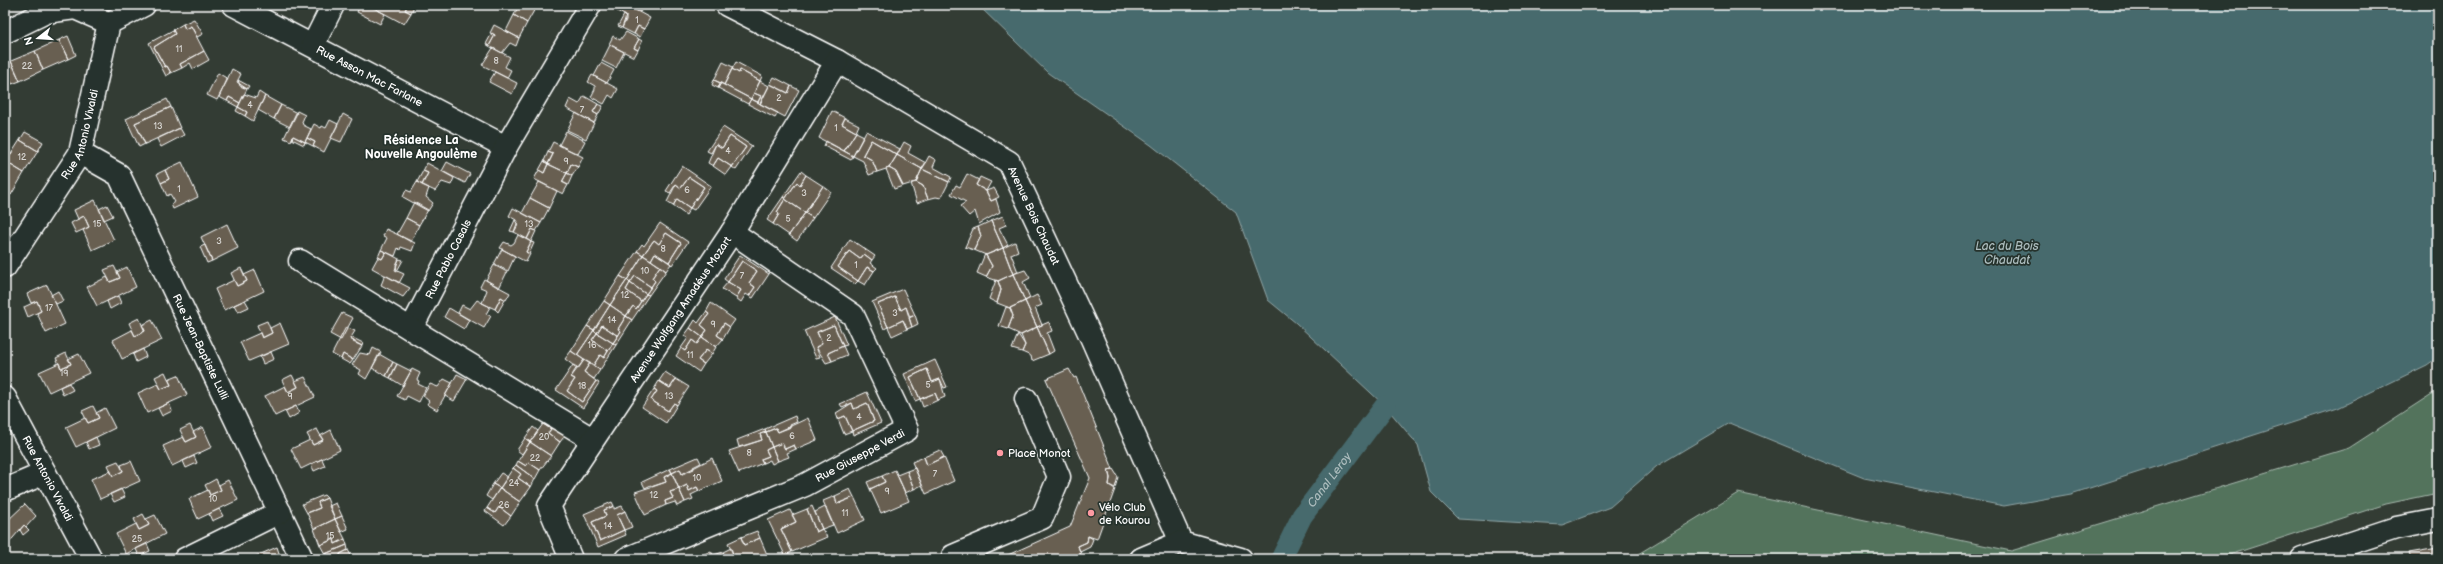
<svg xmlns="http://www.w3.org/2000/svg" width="2443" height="564" font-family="'Balsamiq Sans',sans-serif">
<rect width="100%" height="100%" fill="#333c34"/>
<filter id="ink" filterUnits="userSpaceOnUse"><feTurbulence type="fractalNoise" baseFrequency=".025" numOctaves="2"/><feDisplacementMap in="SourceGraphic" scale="8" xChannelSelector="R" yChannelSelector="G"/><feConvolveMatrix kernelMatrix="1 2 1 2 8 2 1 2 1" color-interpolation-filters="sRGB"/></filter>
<g filter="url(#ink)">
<path fill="#52735c" stroke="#a8b9ae" d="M2438 390V493L2386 504 2217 559H1630L1738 493 2011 551 2349 448Z"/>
<path fill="#476a6d" stroke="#91a6a7" d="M978 5H2438V357L2427 365 2338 408 2071 494 2004 506 1864 478 1729 423 1657 466 1610 507 1562 525 1458 519 1431 492 1418 445 1385 406 1296 323 1268 300 1236 212 1151 145 1048 73Z"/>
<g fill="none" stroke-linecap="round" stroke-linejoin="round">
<path stroke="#476a6d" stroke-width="21" id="s1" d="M1281 559 1302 516 1385 406"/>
</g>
<path fill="#685f51" stroke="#fff" d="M360 5H368L385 14 380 24 357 12Z
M379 5H408L405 10 411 13 404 24 376 9Z
M408 5 414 6 411 13 405 10Z
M519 5 536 7 527 23 514 15Z
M620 5H626L650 18 644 29 638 26 634 34 622 28 626 16 617 11Z
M626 5H644L640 12Z
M514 15 527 23 519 38 506 31Z
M624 15 626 16V20L622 28 618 26Z
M194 19 203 34 197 37 191 26 185 29 183 24Z
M183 24 185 29 191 26 204 51 180 64 182 68 171 73 167 66 165 67 154 47 175 34 173 30Z
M494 25 519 38 516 46 510 43 502 53 489 46 495 35 490 33Z
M638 26 644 29 640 37 634 34Z
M173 30 175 34 154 47 165 67 167 66 171 73 166 76 149 43Z
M626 32 639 39 634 48 638 50 634 57 609 44 613 36 620 40Z
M492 33 495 35 489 46 486 44Z
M68 36 76 55 68 59 59 40Z
M639 39 642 41 638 50 634 48Z
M59 40 68 59 43 70 35 51Z
M610 45 624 52 616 68 602 61Z
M493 48 510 57 505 67 511 70 507 78 482 65Z
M35 51 43 70 20 81 11 61Z
M204 51 209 60 193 69 190 63 182 68 180 64Z
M11 61 20 81 12 84 5 68V64Z
M723 62 733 67 724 85 714 80Z
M736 62 762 76 760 81 740 70 739 73 732 69Z
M601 63 614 70 607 83 594 76Z
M232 69 241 74 237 82 247 89 240 103 229 97 227 101 219 97Z
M732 69 739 73 740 70 760 81 751 99 724 85Z
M495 72 517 83 512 94 489 82Z
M218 73 228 79 217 100 207 95Z
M592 75 618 89 613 98 609 95 604 104 591 97 595 89V86L588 82Z
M774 77 791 86 788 93 770 84Z
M238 80 249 86 247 89 240 86Z
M714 80 721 83 718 88 712 85Z
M760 81 769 86 760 104 758 102 761 96 754 93Z
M721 83 751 99 748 104 718 88Z
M770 84 788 93 791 86 799 90 785 117 760 104Z
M259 92 265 96 253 121 245 116 247 112 238 107 244 94 256 98Z
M754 93 761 96 758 102 751 99Z
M265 96 281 105 274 119 258 110Z
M584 96 598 104 593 112 598 115 594 123 566 108 570 99 579 104Z
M229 97 240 103 238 107 227 101Z
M167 99 171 107 135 123 145 144 139 147 126 119Z
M751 99 778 113 775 118 748 104Z
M598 104 603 106 598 115 593 112Z
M281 105 297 113 290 127 274 119Z
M171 107 180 128 145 144 135 123Z
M238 107 247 112 245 116 236 111Z
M297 111 305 115 302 122 303 125 311 129 305 142 293 136 291 141 284 138Z
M832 111 845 118 842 124 856 132 844 151 819 138Z
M576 113 594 123 586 139 567 130Z
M343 114 352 119 341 142 331 138Z
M845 118 859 125 856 132 842 124Z
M330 120 338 124 324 152 313 146 315 142 307 138 314 124 321 128 322 126 326 128Z
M723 127 752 146 736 170 732 167 746 147 730 136 722 148 716 144 711 153 707 151Z
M180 128 184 135 161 147 157 139Z
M566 131 585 141 578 154 559 145Z
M866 131 900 149 897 155 871 140 863 155 872 160 877 172 869 175 863 161 853 156Z
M25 132 43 142 38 151 20 140Z
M856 132 864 136 853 156 844 151Z
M293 136 305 142 304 145 292 139Z
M730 136 746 147 732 167 718 158 713 166 708 163 716 144 722 148Z
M307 138 315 142 313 146 305 142Z
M20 140 38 151 24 173 6 162Z
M871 140 897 155 889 168 877 172 872 160 863 155Z
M826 141 853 156 851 160 824 146Z
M553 142 583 157 578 167 571 164 567 173 548 164 553 154 548 152Z
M904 142 911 146 908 153 926 163 922 169 897 155Z
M548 152 553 154 548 164 544 161Z
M897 155 922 169 916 182 903 186 896 172 889 168Z
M929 156 936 160 933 167 951 177 949 182 922 169Z
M718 158 732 167 726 175 713 166Z
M544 161 548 164 544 173 539 170Z
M6 162 24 173 11 195 5 191Z
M182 162 198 197 173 209 171 204 175 202 170 194 167 196 161 183 169 179 165 170Z
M447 162 470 174 465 183 442 171Z
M427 163 454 178 451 185 442 182 435 191 422 185 428 173 423 171Z
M548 164 567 173 562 182 568 185 563 194 534 179 539 170 544 173Z
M571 164 578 167 572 176 567 173Z
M682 166 711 186 694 210 690 208 704 187 689 177 681 188 676 184 670 193 666 191Z
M889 168 896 172 903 186 894 189 886 169Z
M922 169 949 182 941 198 936 197 928 199 923 186 916 182Z
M165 170 169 179 161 183 157 174Z
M423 171 428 173 422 185 417 182Z
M801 171 806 175 800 185 797 182 785 199 783 197Z
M567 173 572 176 568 185 562 182Z
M967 174 979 180 976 185 986 191 991 201 996 199 1000 212 979 224 975 211 969 216 960 206 966 202 951 194 956 185 960 187Z
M806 175 823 186 805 213 785 199 797 182 800 185Z
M689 177 704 187 690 208 677 199 673 206 667 202 676 184 681 188Z
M980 177 991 182 986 191 976 185Z
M417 182 429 188 426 197 433 203 428 211 403 197 406 190 411 192Z
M539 182 557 191 549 208 530 198Z
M916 182 923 186 928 199 917 203 911 183Z
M823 186 831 192 813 218 805 213Z
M994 188 999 197 991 201 986 191Z
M783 197 785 199 777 212 779 214 773 224 767 220Z
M530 198 549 208 541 223 522 213Z
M677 199 690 208 686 215 673 206Z
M785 199 805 213 789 235 773 224 779 214 777 212Z
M95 200 114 240 92 250 83 230 89 227 84 216 78 219 74 210Z
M414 202 428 210 419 225 406 218Z
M107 205 113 216 104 220 99 209Z
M513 208 541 223 536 231 532 229 527 239 514 232 518 221 509 216Z
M805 213 813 218 797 241 789 235Z
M84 216 89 227 76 233 71 223Z
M1003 216 1006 225 999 228 1008 245 1003 248 991 221Z
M406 218 419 225 411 242 397 234Z
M515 220 518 225 514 232 510 231Z
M991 221 1003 248 986 255 974 250 981 236 978 227Z
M660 223 688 242 672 265 669 262 681 243 666 233 659 244 654 240 643 255 637 251 642 244 644 246Z
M227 224 238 248 212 261 201 237Z
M978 227 981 236 974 250 965 247 973 229Z
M386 229 415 243 412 251 401 247 400 250 398 248 395 256 381 250 387 238 383 236Z
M532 229 536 231 531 242 527 239Z
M666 233 681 243 669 262 655 253 651 260 643 255 654 240 659 244Z
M518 235 531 242 526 252 530 254 526 262 500 248 504 242 511 245 514 243Z
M850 239 875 256 872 260 864 254 860 259 849 251 838 267 858 281 855 284 831 268Z
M531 242 534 243 529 254 526 252Z
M1015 242 1018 251 1011 254 1018 272 1013 274 1003 248Z
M205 245 212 261 207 263 200 247Z
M1003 248 1013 274 998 281 986 277 992 266 986 255Z
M502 249 515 256 508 271 494 264Z
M381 250 386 252 382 259 378 257Z
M637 251 643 255 627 280 620 276Z
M849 251 860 259 864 254 872 260 870 263 877 268 874 271 867 267 858 281 838 267Z
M386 252 399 259 395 270 404 274 399 283 372 268 378 257 382 259Z
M655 253 671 264 666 271 651 260Z
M985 254 992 266 986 277 977 273Z
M643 255 660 266 652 278 655 281 651 287 635 276 630 283 627 280Z
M740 255 769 274 753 298 749 296 755 287 749 283 757 271 742 261 728 282 724 279Z
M399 259 403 260 397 271 396 265Z
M742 261 757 271 749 283 755 287 749 296 746 294 741 302 736 298 741 290 728 282Z
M494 265 507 272 499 288 486 280Z
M114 266 120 278 110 282 104 270Z
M660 266 666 271 649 295 646 294 655 281 652 278Z
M127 267 136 287 97 306 87 287 107 277 110 282 120 278 117 272Z
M867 267 874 271 865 285 858 281Z
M241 268 247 281 237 286 231 273Z
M255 270 264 291 224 310 215 289 234 280 237 286 247 281 244 275Z
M1025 270 1030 278 1023 282 1030 298 1025 301 1013 274Z
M1013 274 1025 301 1010 308 997 303 1001 290 998 281Z
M385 275 410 288 403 297 381 285Z
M620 276 627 280 610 305 604 301Z
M635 276 651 287 646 294 630 283Z
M484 279 510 293 506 300 501 297 495 309 482 303 487 290 480 287Z
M627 280 630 283 626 290 641 301 636 309 633 306 626 316 610 305Z
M996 280 998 281 1001 290 997 303 989 299Z
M728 282 741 290 736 298 722 289Z
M630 283 646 294 641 301 626 290Z
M47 285 65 324 46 333 37 313 41 311 37 301 31 303 27 294Z
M903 289 915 315 910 317 906 307 901 310 895 297 878 304 888 327 884 329 872 302Z
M58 291 63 301 56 304 51 295Z
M646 294 649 295 632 320 626 316 633 306 636 309Z
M1037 295 1042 305 1035 308 1042 325 1037 327 1025 301Z
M118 296 121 303 110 309 107 301Z
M501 297 505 300 498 312 495 309Z
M895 297 901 310 906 307 912 327 907 329 903 320 888 327 878 304Z
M245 300 249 307 238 312 234 305Z
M477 300 490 307 486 314 491 316 484 328 458 313 462 305 470 309Z
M37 301 41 311 28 317 24 307Z
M604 301 610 305 594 330 587 326Z
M1025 301 1037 327 1021 335 1008 329 1013 316 1010 308Z
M711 303 735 320 730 327 724 323 717 335 723 339 716 347 702 337 707 330 701 325 709 314 706 312Z
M610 305 626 316 618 329 621 331 618 336 602 325 597 333 594 330Z
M1006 307 1010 308 1013 316 1008 329 999 326Z
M449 308 469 320 464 329 444 317Z
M706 312 709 314 701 325 707 330 702 337 690 328 695 320 698 323Z
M342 313 353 318 341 340 330 334Z
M915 315 918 324 912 327 909 318Z
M626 316 632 320 616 345 613 343 621 331 618 329Z
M835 317 847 345 843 346 834 325 817 332 822 344 816 347 820 357 816 358 804 331Z
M139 318 145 331 135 336 129 323Z
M152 320 162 340 122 359 113 340 132 330 135 336 145 331 142 325Z
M903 320 907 329 892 336 888 327Z
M267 321 272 333 262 338 257 325Z
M1049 322 1052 331 1047 333 1054 351 1049 354 1037 327Z
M280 323 289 344 249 361 240 342 260 333 262 338 272 333 270 328Z
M724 323 730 327 723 339 717 335Z
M602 325 618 336 613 343 597 333Z
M834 325 843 346 828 353 832 361 826 363 816 347 822 344 817 332Z
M587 326 594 330 577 355 571 351Z
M346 327 355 331 350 339 362 346 353 360 343 354 341 359 332 354Z
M1037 327 1049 354 1032 361 1031 356 1022 352 1025 345 1021 335Z
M690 328 702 337 697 344 692 340 685 351 681 348 688 338 684 336Z
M594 330 597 333 592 340 608 351 604 358 600 355 593 366 577 355Z
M597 333 613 343 608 351 592 340Z
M1018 334 1025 345 1022 352 1012 349Z
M351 337 363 343 362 346 353 342 354 341 350 339Z
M702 337 716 347 712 354 706 350 698 360 704 364 699 372 676 356 681 348 685 351 692 340 697 344Z
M613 343 616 345 600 370 593 366 600 355 604 358Z
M843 346 847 355 832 361 828 353Z
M373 348 381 352 366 379 359 374 361 370 352 365 360 353 370 355Z
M143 349 146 357 136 362 133 354Z
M706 350 712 354 704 364 698 360Z
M571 351 584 360 578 369 565 359Z
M271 352 274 359 263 364 260 357Z
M66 353 71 364 61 368 56 358Z
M79 354 89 373 49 392 39 372 59 363 61 368 71 364 68 359Z
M343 354 353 360 350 364 341 359Z
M379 354 393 362 386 376 372 368Z
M584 360 590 363 584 372 596 381 582 402 567 391 575 379 571 377Z
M935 360 947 387 944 388 940 379 932 382 927 369 910 377 920 399 915 401 904 374Z
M393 362 397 364 390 378 386 376Z
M590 363 600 370 594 379 584 372Z
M397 364 411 371 403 386 390 378Z
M573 365 577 367 571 377 575 379 567 391 582 402 596 381 599 383 583 408 556 390Z
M412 369 420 373 417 380 419 381 418 384 426 388 419 402 407 396 405 400 397 396Z
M927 369 932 382 940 379 945 397 938 400 935 393 920 399 910 377Z
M1069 369 1074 378 1076 377 1113 469 1108 470 1110 478 1109 485 1115 489 1097 539 1088 536 1087 542 1078 546 1081 554 1069 559H999L1070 527 1090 478 1046 379Z
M165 372 171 385 161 389 155 377Z
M665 372 676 379 670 388 659 381Z
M457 374 467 379 454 401 445 396Z
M178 375 187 395 147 413 138 393 158 384 161 389 171 385 168 379Z
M292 375 298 387 288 392 282 380Z
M305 377 315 397 275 416 265 396 285 386 288 392 298 387 295 381Z
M444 379 452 383 437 410 427 404 429 401 423 396 430 384 438 387Z
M676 379 689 387 677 405 674 403 668 411 651 400 657 391 654 389 659 381 670 388Z
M69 383 73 390 63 395 60 387Z
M654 389 657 391 651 400 668 411 674 403 677 405 666 423 642 407Z
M867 392 881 423 853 435 852 431 874 421 867 403 854 409 852 403 842 407 840 404Z
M935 393 938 400 923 407 920 399Z
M169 403 172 411 162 416 158 408Z
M852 403 854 409 867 403 874 421 852 431 845 416 838 419 836 413Z
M93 406 99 418 88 423 82 411Z
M296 406 299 413 289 419 285 411Z
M105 408 115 428 76 447 66 427 85 418 88 423 99 418 96 413Z
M795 416 797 422 790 425 791 427 778 432 776 428 766 432 765 429Z
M845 416 852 431 844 434 838 419Z
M808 418 817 440 796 449 794 445 785 449 782 443 772 447 766 432 776 428 778 432Z
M546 419 567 433 560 442 548 433 551 429 543 424Z
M543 424 551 429 548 433 560 442 551 456 530 442Z
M190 425 196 437 186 442 180 430Z
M203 427 212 447 172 466 163 446 183 437 186 442 196 437 193 432Z
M533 427 538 431 530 442 525 438Z
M317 429 323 440 313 445 307 434Z
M765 429 766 432 760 434 762 440 739 447 737 440Z
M331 430 340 450 301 469 291 449 310 440 313 445 323 440 320 436Z
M766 432 772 447 766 450 769 456 761 459 763 463 739 473 729 451 762 440 760 434Z
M96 437 99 445 89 449 86 442Z
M525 438 530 442 522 454 517 450Z
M530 442 551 456 540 470 528 462 526 466 518 461Z
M782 443 785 449 794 445 796 449 787 453 789 457 778 461 772 447Z
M772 447 778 461 772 464 770 460 763 463 761 459 769 456 766 450Z
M940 450 944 457 927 465 924 457Z
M194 456 197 463 186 468 183 461Z
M698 457 701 463 693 467 694 469 682 474 680 469 672 473 670 469Z
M924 457 927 465 944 457 954 481 926 494 912 462Z
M712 458 722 481 699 491 697 487 689 491 687 485 679 489 672 473 680 469 682 474Z
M322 459 325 466 314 471 311 464Z
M118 461 123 471 113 476 108 465Z
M131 461 140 481 100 499 91 479 110 471 113 476 123 471 121 465Z
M518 461 526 466 528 462 540 470 535 479 516 465Z
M516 465 535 479 531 487 518 478 521 474 513 468Z
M513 468 521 474 518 478 531 487 520 502 500 488Z
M915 468 922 485 914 489 907 471Z
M670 469 672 473 664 477 666 482 652 487 651 485 645 488 642 482Z
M1113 469 1118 477 1115 488 1109 485 1110 478 1108 470Z
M895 470 909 501 881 513 870 489 885 482 882 476Z
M907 471 914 489 905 493 897 475Z
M501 473 508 477 500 488 493 484Z
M672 473 679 489 670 492 673 498 665 501 666 505 645 515 635 492 666 482 664 477Z
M882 476 885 482 870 489 867 482Z
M216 479 221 490 210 495 205 485Z
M228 480 238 500 198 519 189 499 208 490 210 495 221 490 219 485Z
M493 484 500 488 492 500 486 496Z
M687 485 689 491 697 487 699 491 691 495 693 499 685 502 679 489Z
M500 488 520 502 511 516 499 507 495 513 487 508Z
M121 489 125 497 114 502 110 494Z
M679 489 685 502 677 506 675 502 666 505 665 501 673 498 670 492Z
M850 489 854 497 837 504 835 496Z
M324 495 327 498 318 502 320 508 307 513 302 504Z
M835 496 837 504 854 497 865 520 837 533 823 501Z
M327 498 335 519 314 529 307 513 320 508 318 502Z
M612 502 614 506 604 510 606 516 592 522 600 541 624 530 626 535 598 547 584 514Z
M336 503 342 516 335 519 329 506Z
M25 504 36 516 26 527 24 525 7 545 5 544V523Z
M614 506V509L622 506 625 511 617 515 624 530 600 541 592 522 606 516 604 510Z
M812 506 822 529 816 532 807 509Z
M499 507 511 516 504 525 485 511 487 508 495 513Z
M825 507 833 525 822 529 815 512Z
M219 509 223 516 212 521 209 514Z
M807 509 816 532 822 529 827 537 792 552 781 529 796 522 792 515Z
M790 510 796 522 781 529 792 552 785 555 768 520Z
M625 511 632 527 624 530 617 515Z
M143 514 149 525 139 530 134 519Z
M155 515 165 534 126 554 116 534 136 524 139 530 149 525 146 519Z
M342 516 348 529 341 532 335 519Z
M335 519 345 539 335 544 334 539 320 545 314 529Z
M24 525 29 530 23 535 20 530Z
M757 531 760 538 744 545 741 537Z
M1088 536 1093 539 1090 547 1080 552 1078 546 1087 542Z
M741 537 744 545 760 538 769 559H735L728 543Z
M334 539 335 544 345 539 347 545 325 554 320 545Z
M147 544 150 551 139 556 136 549Z
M347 545 348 550 340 554 341 558 328 559 325 554Z
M277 547 280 556 273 559 265 557 255 559 254 557Z
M731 548 735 559H726L723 552Z
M2438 548V559H2411L2409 553Z
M348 550 353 559H339L341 558 340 554Z
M711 551 715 559H699L698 557Z
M723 552 726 559H715L714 555Z"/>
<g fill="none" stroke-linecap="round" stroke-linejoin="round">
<defs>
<g id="minor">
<path id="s2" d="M234 5 506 147"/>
<path d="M590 5 506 147 411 329 592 439"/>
<path id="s3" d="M727 5 837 61 1009 162 1092 339 1181 542"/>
<path d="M5 32 46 12 75 8 109 23"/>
<path d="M313 45 333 5"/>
<path id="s4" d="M80 153 119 175 302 559"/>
<path d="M300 261 411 329"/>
<path id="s5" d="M5 267 80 153 109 23 144 5"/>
<path id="s6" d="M5 398 91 559"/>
<path d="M5 490 45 473"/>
<path d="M1181 542 1241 559"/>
<path d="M185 559 280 512"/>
<path id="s7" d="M571 559 549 506 732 232 837 61"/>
<path id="s8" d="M626 559 805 485 907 430 853 315 732 232"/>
<path d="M954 559 953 556 1042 518 1059 477 1026 399"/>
<path d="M1141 559 1181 542"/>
<path d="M2302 559 2396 528 2438 520"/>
</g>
</defs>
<use href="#minor" stroke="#fff" stroke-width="25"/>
<use href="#minor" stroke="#26332d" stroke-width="22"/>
</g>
</g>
<g fill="#ff9aa2" stroke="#26332d" stroke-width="1.5">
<circle cx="1000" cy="453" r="4"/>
<circle cx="1091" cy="513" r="4"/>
</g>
<g text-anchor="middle" stroke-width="3.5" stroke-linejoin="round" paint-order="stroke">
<g font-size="9" fill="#d9d7d4">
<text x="637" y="23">1</text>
<text x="179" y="52">11</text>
<text x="496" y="64">8</text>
<text x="27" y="69">22</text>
<text x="779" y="101">2</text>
<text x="250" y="108">4</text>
<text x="582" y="113">7</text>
<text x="158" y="129">13</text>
<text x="836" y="131">1</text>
<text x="728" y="154">4</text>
<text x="22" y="160">12</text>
<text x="566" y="164">9</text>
<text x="179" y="192">1</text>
<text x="687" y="193">6</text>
<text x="804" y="196">3</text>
<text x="788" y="222">5</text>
<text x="97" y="227">15</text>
<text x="529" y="227">13</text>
<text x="219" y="244">3</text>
<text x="663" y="252">8</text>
<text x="856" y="268">1</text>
<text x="645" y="274">10</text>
<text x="742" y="279">7</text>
<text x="625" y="298">12</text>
<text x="49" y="311">17</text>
<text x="895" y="316">3</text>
<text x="612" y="323">14</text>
<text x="713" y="327">9</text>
<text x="829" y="341">2</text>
<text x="592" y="348">16</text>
<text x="690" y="358">11</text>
<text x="64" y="376">19</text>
<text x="928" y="388">5</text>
<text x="582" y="389">18</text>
<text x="290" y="399">9</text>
<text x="669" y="399">13</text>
<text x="859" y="420">4</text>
<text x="792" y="439">6</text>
<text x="544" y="440">20</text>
<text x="749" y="456">8</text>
<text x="535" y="461">22</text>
<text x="935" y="477">7</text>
<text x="697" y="481">10</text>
<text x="514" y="486">24</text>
<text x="887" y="494">9</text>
<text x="654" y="498">12</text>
<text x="213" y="502">10</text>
<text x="504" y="508">26</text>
<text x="845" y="516">11</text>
<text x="608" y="529">14</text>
<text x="330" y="539">15</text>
<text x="137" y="542">25</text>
</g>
<g font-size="11" fill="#fff" stroke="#26332d">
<text dy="4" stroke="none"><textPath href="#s2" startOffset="153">Rue Asson Mac Farlane</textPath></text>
<text dy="4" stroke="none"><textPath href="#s5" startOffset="154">Rue Antonio Vivaldi</textPath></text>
<text dy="4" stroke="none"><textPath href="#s3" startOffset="382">Avenue Bois Chaudat</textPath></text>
<text transform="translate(448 259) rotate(-63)" y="4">Rue Pablo Casals</text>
<text dy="4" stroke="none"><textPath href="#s7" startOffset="294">Avenue Wolfgang Amadéus Mozart</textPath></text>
<text dy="4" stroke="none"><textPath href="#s4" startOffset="235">Rue Jean-Baptiste Lulli</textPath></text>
<text dy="4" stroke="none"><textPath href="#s8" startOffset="256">Rue Giuseppe Verdi</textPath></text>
<text dy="4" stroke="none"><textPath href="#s6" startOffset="91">Rue Antonio Vivaldi</textPath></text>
</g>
<g font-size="11" fill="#fff" stroke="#26332d" text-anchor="start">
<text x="1008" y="457">Place Monot</text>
<text x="1099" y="511">Vélo Club<tspan x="1099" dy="13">de Kourou</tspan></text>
</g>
<g font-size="12" font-weight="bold" fill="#fff" stroke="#26332d">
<text x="421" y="144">Résidence La<tspan x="421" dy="14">Nouvelle Angoulème</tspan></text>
</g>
<g font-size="12" font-style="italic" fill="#acbcbd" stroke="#26332d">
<text x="2007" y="250">Lac du Bois<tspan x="2007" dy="14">Chaudat</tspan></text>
<text dy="4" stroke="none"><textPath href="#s1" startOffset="93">Canal Leroy</textPath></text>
</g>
</g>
<rect width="2443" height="564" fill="none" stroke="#26332d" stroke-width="20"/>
<rect x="10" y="10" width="2423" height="544" fill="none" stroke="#fff" stroke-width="1.5" filter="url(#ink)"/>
<g transform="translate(38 38) rotate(253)" stroke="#26332d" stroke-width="3" paint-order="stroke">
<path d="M0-3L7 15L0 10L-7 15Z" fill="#ffffff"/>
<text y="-6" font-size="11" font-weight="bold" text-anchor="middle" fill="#ffffff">N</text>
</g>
</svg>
